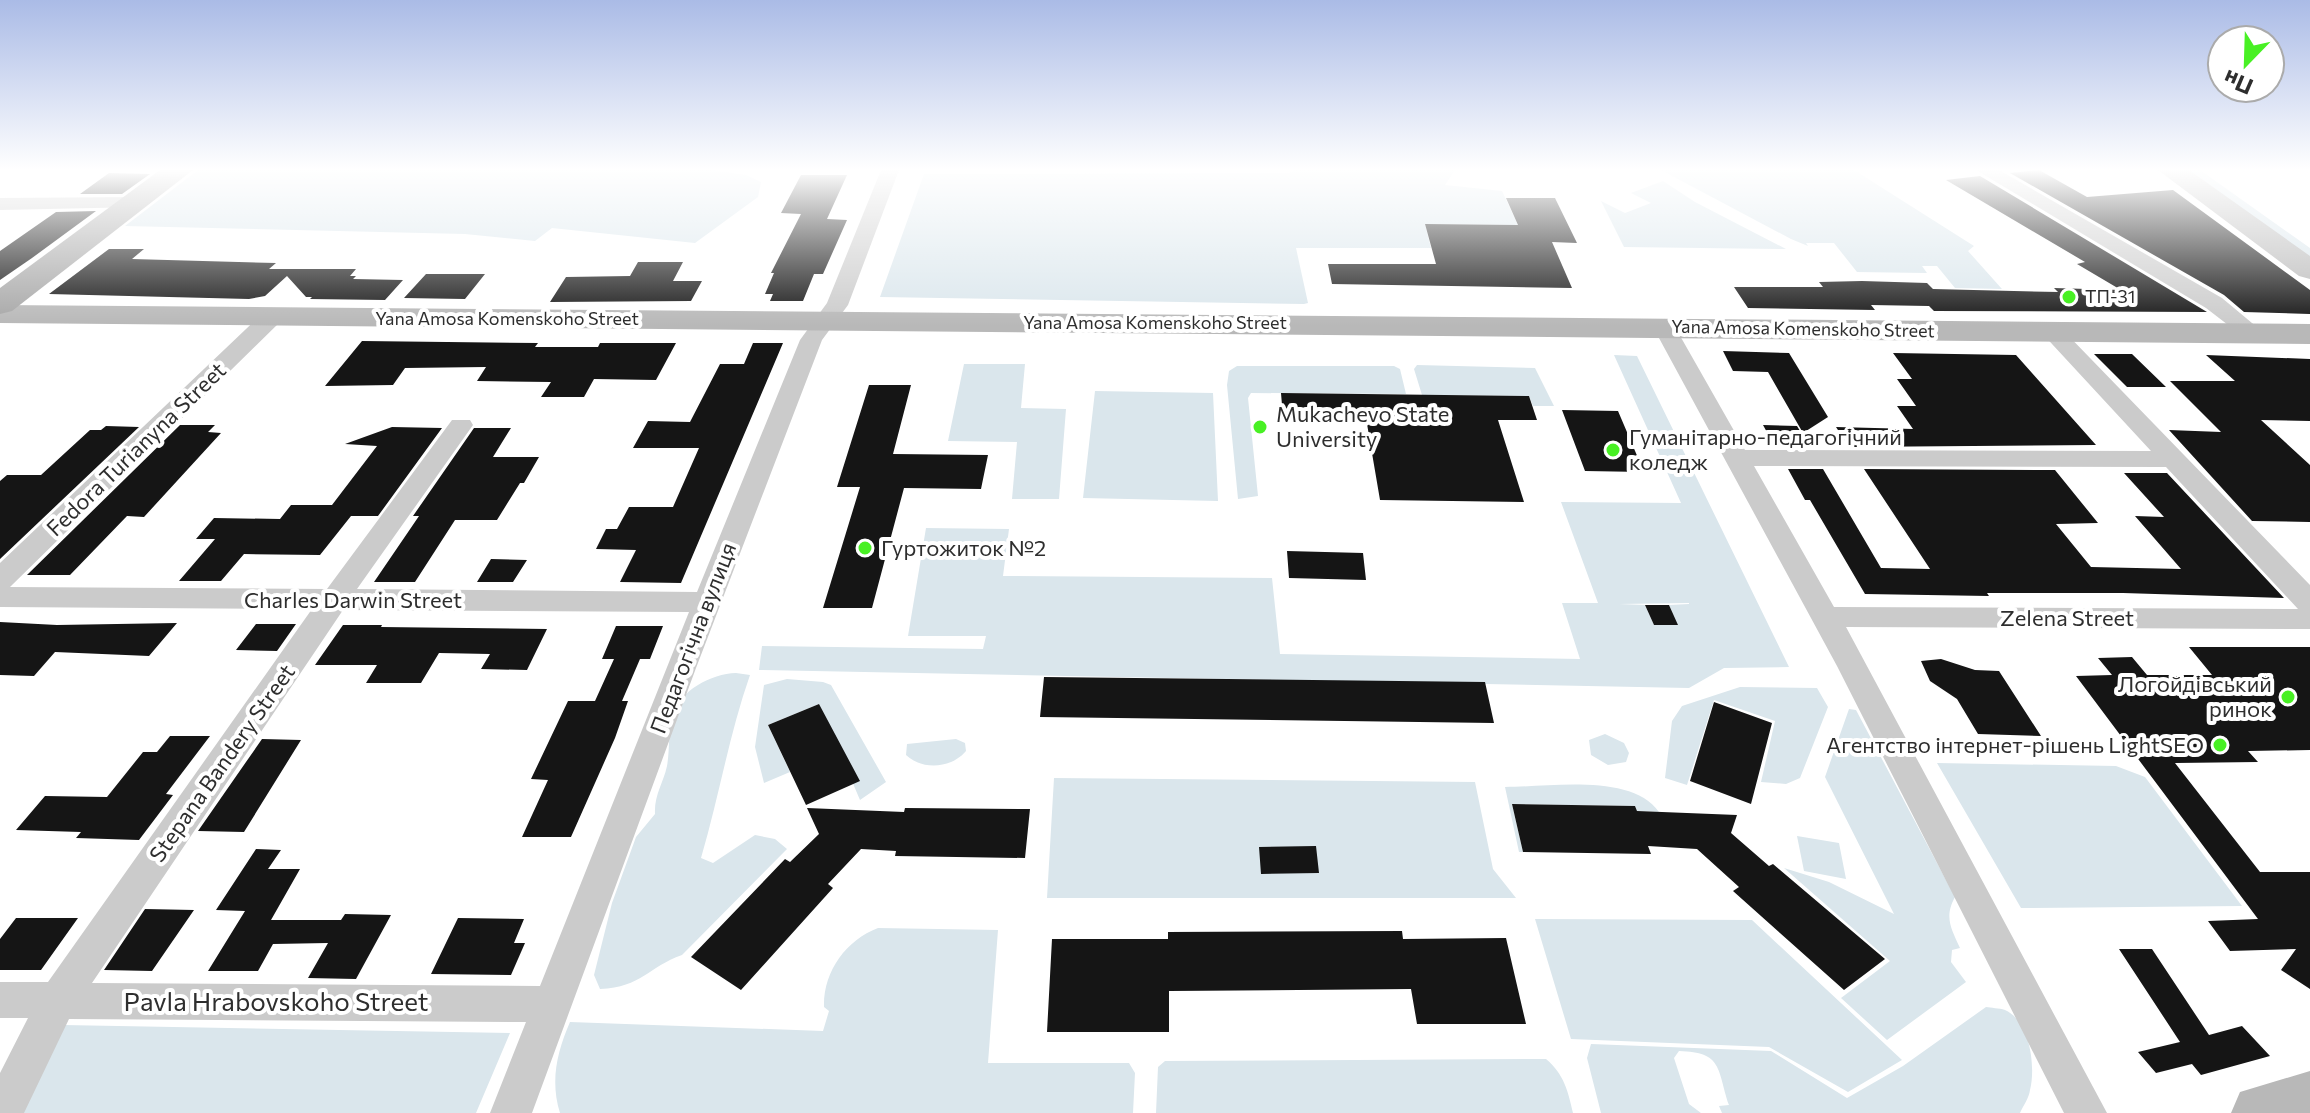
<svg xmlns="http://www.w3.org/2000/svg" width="2310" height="1113" font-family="Commissioner,sans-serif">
<rect width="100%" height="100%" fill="#fff"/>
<path fill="#dae6ec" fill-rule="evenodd" d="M198 170H713L746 175 761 182 758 197 695 243 552 228 535 241 465 234 125 226Z
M1294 170H1455L1445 185 1502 191 1518 225 1425 224 1431 248H1296L1308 303 1304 304 880 297 924 174 1290 173Z
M1661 170H1854L1974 246 1968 251 2002 289 1955 288 1937 266H1922L1927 273 1857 272 1834 243H1806L1808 246 1791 239Z
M2182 170H2200L2310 248V262Z
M1663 181 1695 202 1786 249 1624 247 1601 201 1625 213 1651 203 1631 193Z
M1614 355 1637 356 1789 667 1724 668 1689 688 759 670 762 646 983 649 986 636H908L926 528 1009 529 1003 576 1272 578 1280 654 1580 659 1562 603H1598L1561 502 1681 503ZM1619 604 1689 603V604L1669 605 1677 625H1654L1645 605Z
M964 364H1025L1021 408 1066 409 1059 499H1012L1017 442 948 441Z
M1417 365 1535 368 1554 406H1533L1529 396 1422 395 1414 369Z
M1237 366H1394L1400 369 1406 394 1251 393 1248 398 1258 496 1238 499 1227 385 1229 371Z
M1095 391 1213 393 1218 501 1083 498Z
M736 673 750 675C729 735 719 797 701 858L713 863 755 835 775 839 787 849 682 955C648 967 642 987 600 989L594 975 612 903 636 837 655 814C654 795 663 784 667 766 670 750 668 732 672 716 680 690 711 674 736 673Z
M787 679 823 682 831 685 886 782 860 800 819 704 768 725 790 772 764 783 755 747 764 685Z
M1740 687 1817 688 1828 707 1800 778 1786 784 1761 782 1775 721 1714 700 1687 785 1665 778 1672 721 1682 706Z
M1849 709 1856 710 1955 897C1944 917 1951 928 1960 948L1952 950 1951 962 1966 982 1887 1040 1841 998 1890 961 1784 868 1829 882 1894 914 1825 777Z
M1605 734 1624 743 1629 753 1626 762 1608 765 1591 755 1589 740Z
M956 739 965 743 966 751C952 768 923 771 906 755L907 744Z
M1937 763 2116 766 2145 777 2242 906 2021 908Z
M1054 778 1475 782 1493 869 1516 898H1047Z
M1505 787C1549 787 1632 773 1659 812L1637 811 1635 806 1512 804 1523 852H1519Z
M1797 836 1839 843 1846 879 1804 871Z
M1535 919 1752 920 1902 1060 1848 1092 1769 1047 1571 1039Z
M878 928 998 930 988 1063H1129L1135 1073 1133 1113H560C550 1081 557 1052 570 1022L823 1031 829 1011 824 1007C823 972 846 940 878 928Z
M1986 1007C1991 1008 1999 1008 2005 1010 2030 1021 2036 1066 2030 1090 2029 1098 2023 1106 2020 1113H1722L1719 1106 1729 1105C1717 1069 1723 1052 1679 1051L1674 1058 1689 1104 1701 1113H1601L1587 1058 1591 1044 1771 1051 1847 1098 1903 1066Z
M63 1025 510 1033 476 1113H21Z
M1546 1059C1564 1074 1568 1091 1573 1113H1156L1158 1067 1165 1061Z"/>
<path fill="#151515" d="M2039 170 2087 197 2173 190 2310 290V314L2244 312 2224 295 2010 173Z
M109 173 150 174 122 194H80Z
M801 175H847L827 219 847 220 823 274H814L803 301H770L773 294H765L774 273H771L801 214 781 213Z
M1980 176 2207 312 1934 311 1929 306 1871 305 1875 310 1748 308 1734 287H1823L1819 282 1862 281 1927 283 1933 289 2058 292 2054 288 2121 290 2077 264 2085 262 1946 180Z
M1506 198H1555L1577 243 1552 242 1572 288 1332 284 1328 264H1436L1425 224 1518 225Z
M96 211 32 258 0 280V251L56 212Z
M109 249H144L132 259 276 263 269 269H356L350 276H356L353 279 403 280 385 300 310 299 312 297H306L287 276 265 296 249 299 49 294Z
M638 262H683L673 281H702L691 301 550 302 566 277 630 276Z
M426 274H485L465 299 404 298Z
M362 341 538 343 535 347H598L600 343H676L656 380 594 379 584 397H541L551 382 477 381 486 367 405 368 393 385 325 386Z
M753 343H783L681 583 620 582 636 550 596 549 606 529H617L629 507H673L699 448H633L648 421 690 422 720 364H744Z
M1723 351 1789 353 1828 417 1803 433 1768 372 1733 371Z
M1893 353 2016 355 2096 445 1849 447 1836 427 1913 429 1897 406H1916L1897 379H1912Z
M2094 354H2132L2166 387H2127Z
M2206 355 2310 359V421L2261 420 2310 465V522L2252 521 2169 430 2221 432 2170 381H2235Z
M869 385H911L893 454 988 455 981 489 904 488 872 608H823L860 487H837Z
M1281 393 1529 396 1537 420H1498L1524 502 1380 500 1366 418 1283 417Z
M1562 410 1618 411 1644 472 1585 471Z
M180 425H215L208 432 221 433 144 517 127 516 70 575H27Z
M1763 425 1797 426 1810 447H1775Z
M106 426 139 427 0 559V481L7 475H41L90 430H101Z
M392 427 442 428 378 516H351L320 555 244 554 221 581H179L215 539H196L214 518 280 519 291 505H332L377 446 345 444Z
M474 428H511L493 457H539L524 483H520L497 520H455L415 582H374L419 516H413Z
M1788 469H1823L1881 568 1930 569 1864 469 2055 470 2098 523 2056 524 2091 567 2181 569 2135 516 2164 517 2124 473H2167L2284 598 2123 593H1987L1989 596 1865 594 1810 500H1805Z
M1287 551 1363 553 1366 580 1289 578Z
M491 559 527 560 513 582H477Z
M1645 605H1669L1678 625H1654Z
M0 622 57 625 177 623 149 656 55 652 34 676 0 675Z
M256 624H296L277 651 236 650Z
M343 625H382L381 627 547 629 527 670 481 669 490 654 439 653 421 683H366L377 665H315Z
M616 626H663L650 659H640L622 701H628L615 738 571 837H522L548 780 531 779 568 701H595L614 659H602Z
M2189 647H2310V750L2248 751 2258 762 2175 763 2260 872H2310V989L2281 970 2296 949 2230 951 2208 921 2258 919 2076 676 2112 675 2098 658 2132 657 2147 675H2212Z
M1941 659 1975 670 1999 671 2041 736 1978 734 1957 699 1930 681 1921 661Z
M1044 677 1485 682 1494 723 1040 717Z
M1714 702 1772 723 1751 804 1690 781Z
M819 704 860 781 806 805 768 725Z
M170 736H210L166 794 173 795 139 840 76 838 81 832 16 830 45 796 107 797 143 752H157Z
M262 739 301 740 244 832 198 831Z
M1512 804 1635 806 1637 811 1737 815 1731 833 1769 866 1773 864 1885 959 1844 990 1733 891 1739 887 1697 849 1648 846 1651 854 1523 852Z
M807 808 904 812 905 808 1030 809 1025 858 895 856 896 851 861 849 828 884 833 888 741 990 691 957 785 859 790 862 819 834Z
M1316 846 1319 873 1261 874 1259 847Z
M256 849 281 850 268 869H300L271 920H341L345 914 391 915 356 979 308 978 328 943 273 944 258 971H208L245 911 216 910Z
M145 909 194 910 152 971 104 970Z
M16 918H78L41 970H0V939Z
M458 918 524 919 514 943H525L511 975 431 974Z
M1402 931 1403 939 1506 938 1526 1024H1417L1411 989 1169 991V1032H1047L1052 939H1168V932Z
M2119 949H2152L2209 1035 2242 1026 2270 1056 2201 1075 2192 1064 2156 1073 2138 1052 2180 1042Z"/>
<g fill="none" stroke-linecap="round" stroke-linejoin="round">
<path fill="#cbcbcb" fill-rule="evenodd" d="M881 170H899L848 305 822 340 696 668 532 1113H490L526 1022 69 1019 24 1113H0V1073L28 1018H0V982H48L312 609 0 607V563L264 312H280L283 317 280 322 10 587 327 589 452 420H470L473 425 357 589 697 592 800 340 827 303ZM343 610 689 612 540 986 92 983Z
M1976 170H1999L2222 298 2264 333 2253 340 2245 338 2206 308Z
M135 197 142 199 145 203 142 207 0 210V198Z
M1664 320 1675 327 1745 450 2151 451 2040 331 2051 324 2059 326 2310 585V629L1846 627 2107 1113H2064L1837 666 1653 327ZM1754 466 2166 467 2298 609 1834 607Z"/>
<path fill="#b8b8b8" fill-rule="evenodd" d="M2158 170H2189L2310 256V279L2299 276Z
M0 305 2310 324V344L0 323Z
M2310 1071V1113H2231L2240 1092Z"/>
<path fill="#a6a6a6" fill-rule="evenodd" d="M160 170H193L12 311 0 314V288Z"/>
</g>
<linearGradient id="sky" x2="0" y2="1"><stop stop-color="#aabbe6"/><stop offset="0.52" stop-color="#fff"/><stop offset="1" stop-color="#fff" stop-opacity="0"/></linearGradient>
<rect width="2310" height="326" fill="url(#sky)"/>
<g fill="#48f024" stroke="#fff" stroke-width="3">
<circle cx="2069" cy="297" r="8"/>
<circle cx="1260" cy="427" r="8"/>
<circle cx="1613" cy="450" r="8"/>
<circle cx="865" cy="548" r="8"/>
<circle cx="2288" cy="697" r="8"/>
<circle cx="2220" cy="745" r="8"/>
</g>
<g text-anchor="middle" stroke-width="8" stroke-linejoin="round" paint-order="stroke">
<g font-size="18" fill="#2e2e2e" stroke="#fff" text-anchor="start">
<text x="2085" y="303">ТП-31</text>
</g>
<g font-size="18" fill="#2e2e2e" stroke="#fff">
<text x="507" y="325">Yana Amosa Komenskoho Street</text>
<text x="1155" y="329">Yana Amosa Komenskoho Street</text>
<text transform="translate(1803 329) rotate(1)" y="6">Yana Amosa Komenskoho Street</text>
</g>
<g font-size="22" fill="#2e2e2e" stroke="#fff" text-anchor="start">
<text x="1276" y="422">Mukachevo State<tspan x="1276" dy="25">University</tspan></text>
<text x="1629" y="445">Гуманітарно-педагогічний<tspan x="1629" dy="25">коледж</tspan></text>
<text x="881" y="556">Гуртожиток №2</text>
<text x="2272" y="692" text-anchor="end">Логойдівський<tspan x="2272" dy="25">ринок</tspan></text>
<text x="2204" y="753" text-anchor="end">Агентство інтернет-рішень LightSEO</text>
</g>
<g font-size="22" fill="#2e2e2e" stroke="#fff">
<text transform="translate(136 449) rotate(-44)" y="8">Fedora Turianyna Street</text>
<text x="353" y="608">Charles Darwin Street</text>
<text x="2067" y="626">Zelena Street</text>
<text transform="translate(693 638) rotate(-69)" y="8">Педагогічна вулиця</text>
<text transform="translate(222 763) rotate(-55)" y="8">Stepana Bandery Street</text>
</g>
<g font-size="26" fill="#2e2e2e" stroke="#fff">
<text x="276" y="1011">Pavla Hrabovskoho Street</text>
</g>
</g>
<g transform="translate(2246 64) rotate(203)"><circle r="38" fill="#ffffff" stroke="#ababab" stroke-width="2"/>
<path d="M0-6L14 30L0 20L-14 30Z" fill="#48f024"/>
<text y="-12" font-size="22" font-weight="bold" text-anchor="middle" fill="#2e2e2e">Пн</text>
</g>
</svg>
